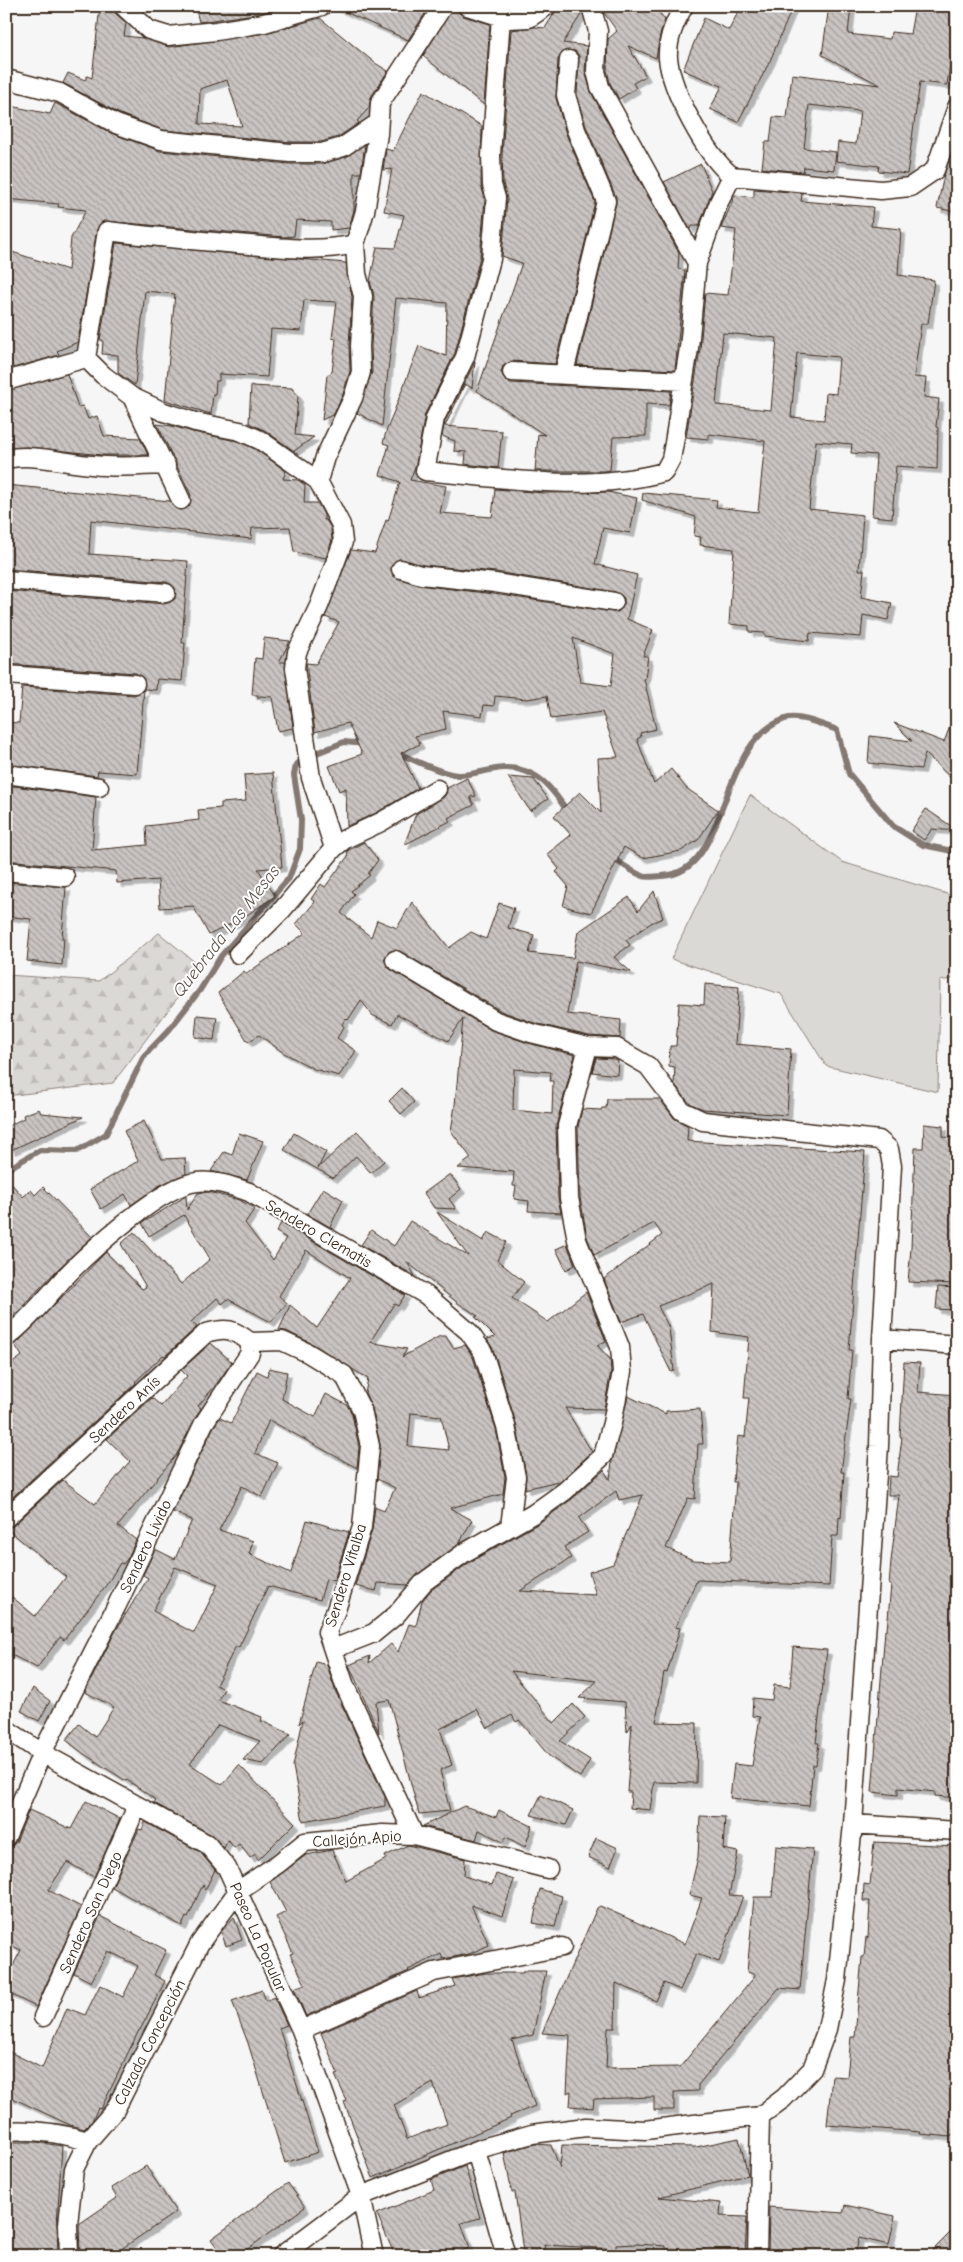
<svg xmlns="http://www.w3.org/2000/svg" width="963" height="2262" font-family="'Comic Neue',sans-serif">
<defs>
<pattern id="forest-firs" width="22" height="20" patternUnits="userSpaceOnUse" patternTransform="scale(1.25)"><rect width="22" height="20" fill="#dbd9d6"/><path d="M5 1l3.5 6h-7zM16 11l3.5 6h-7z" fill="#bdbab7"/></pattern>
<pattern id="building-back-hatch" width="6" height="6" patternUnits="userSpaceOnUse" patternTransform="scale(1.25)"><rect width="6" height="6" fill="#c9c3c1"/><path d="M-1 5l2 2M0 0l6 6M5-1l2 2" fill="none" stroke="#a49f9c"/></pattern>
<filter id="shadow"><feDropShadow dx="4.5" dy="4.5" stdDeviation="0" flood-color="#0004"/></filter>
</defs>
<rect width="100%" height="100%" fill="#f7f6f6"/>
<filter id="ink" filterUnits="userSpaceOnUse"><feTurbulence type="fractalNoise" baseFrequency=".02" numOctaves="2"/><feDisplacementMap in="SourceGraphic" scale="10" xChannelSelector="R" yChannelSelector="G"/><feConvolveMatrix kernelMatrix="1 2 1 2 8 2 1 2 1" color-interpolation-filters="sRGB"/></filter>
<g filter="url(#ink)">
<path fill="#dbd9d6" stroke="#8b827a" d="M750 795 842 862 957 897V978L940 981 938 1092 826 1066 781 994 671 959Z"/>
<path fill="url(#forest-firs)" stroke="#8b827a" d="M159 933 201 967 113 1083 6 1096V975L99 981Z"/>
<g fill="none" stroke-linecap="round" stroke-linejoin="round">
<path stroke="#847972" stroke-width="6" d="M394 751C409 758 443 775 459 775 474 775 489 769 504 768 537 767 553 789 569 814
M610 856C620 863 632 872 643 876 648 878 656 876 662 876 731 873 715 743 785 719 799 714 823 725 837 730L849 774 893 826 923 845 957 852
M6 1170 40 1150 77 1151 106 1134 144 1056 169 1030 200 990 221 956 289 878 300 849 301 820 294 775 296 765 307 757 344 742 365 744"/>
</g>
<path fill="url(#building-back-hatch)" stroke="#3b2a1e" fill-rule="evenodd" filter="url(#shadow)" d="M100 6H113L115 13 126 23 124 36 143 38 169 47 266 33 320 18 375 63 388 71 371 97 369 108 357 121 359 123 338 137 321 142H291L163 130 120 114 63 83 68 73 85 80 87 76 92 78ZM227 80 242 126 199 124 200 89Z
M195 6H283L262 13 199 22Z
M332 6H430L408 40Z
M454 6H457L459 13 463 16 490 24 484 105 423 56Z
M559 6H581L582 13 563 43 587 46 585 71 591 92 679 253 678 269 685 270 675 370 577 365 616 203V197L586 126 577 94 579 56 575 51H564L558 59 556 98 566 134 595 202 555 364 512 361 503 366 501 372 506 381 511 383 671 391 669 405 646 404V436L613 437 610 470 604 471H535L538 434 545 435 477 391 522 263 502 256 507 199 503 183 502 155 511 30 535 27 545 28Z
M602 6H654L665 20 660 35 656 58 628 46 646 76 633 83 636 88 619 99 610 83 607 70 608 39 617 31 604 13Z
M741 6H793L770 61 738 122 710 109 722 86 683 70 704 18 729 30Z
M829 6H851L848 34 890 39 891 32 910 34 915 6H957V29L955 28 947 85 920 82 907 174 878 171 879 166 836 161 838 142 856 144 860 111 809 105 804 148 836 152 834 170 804 167 803 172 762 168 765 142H770L773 117 787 118 792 74 880 85 822 55Z
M423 91 482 126 481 185 485 199 480 257 455 353 425 414 416 464 410 480 446 486 440 513 492 517 495 489 544 493 608 492 637 498 630 533 603 528 595 564 637 575 627 619 653 630 643 656H648L645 679H644L656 729 640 733 641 737 637 739 654 784 671 769 686 788 718 810 698 840 681 851 643 858 624 847 591 913 563 906 568 886 556 872 559 869 547 854 571 835 554 816 580 792 601 813 598 758 618 757 602 712 551 719 547 696 527 699 495 696 494 706 484 705 482 716 443 711 446 729 415 736 420 744 401 753 418 788 376 813 347 826 346 788 339 791 329 766 362 754 348 723 315 732 306 663 316 664 339 622 325 617 351 550 375 553 386 520 388 521 400 482 380 475 389 445 383 443 386 432 419 346 446 356 447 303 396 298 382 426 357 413 372 372 371 346 374 296 370 281 377 247 395 248 404 215 384 211 392 169 383 170 386 149 393 151ZM399 559 423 565 496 572 616 592 624 598V604L618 612H612L494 594 418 585 393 576 391 566ZM573 638 615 654 611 686 580 682Z
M55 103 111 133 160 151 289 164H322L346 157 365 144 361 173H354V210L349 228 331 230V222L296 220 294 236 284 237 103 221 97 229 78 342 57 351 59 355 6 370V250L68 270 71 238 86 210 58 207 59 204 6 199V105L50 114Z
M952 152 957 153V212L937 208 944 175Z
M701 164 712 191 699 226H692L690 229 664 182Z
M754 189 802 193 801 201 873 207 871 226 901 229 898 275 934 280 928 324H921L914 377 926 378 924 397 939 399 936 427 938 428 937 469 896 466 892 518 872 516 876 455 851 453 852 444 816 441 809 509 863 515 859 570H864L861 597 892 603 888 620 863 615 861 637 810 633 809 641 765 636V633L749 632V626L729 624 734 549 700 545 701 537 694 536 696 517 642 500 643 493 717 500 716 507 758 512 765 441 709 434V439L686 437 700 350 705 293 728 295 736 230 721 228 735 195 754 197ZM723 333 777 338 771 410 716 405ZM797 353 839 357 836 394 826 393 824 420 791 417Z
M116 243 346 263 352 297 349 345 350 371 343 394 334 414 322 420 327 375 332 372 336 339 332 338 337 302 304 300 301 331 271 329 267 377 219 374V381H216L215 394H213L211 414 165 400 175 294 145 291 135 385 118 373V355L102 354 103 340H100Z
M475 362 472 388 465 384 445 426 502 431 498 468 465 464 466 452 454 451 455 441 442 436 445 421Z
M67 374 78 407 83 406 88 419 97 416 104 436 140 438 148 455H102L28 447 7 448 6 391Z
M251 386 292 388 298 396 295 435 314 437 294 451 266 431 249 423Z
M157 424 172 426 193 432 237 441 255 449 286 471 283 479 298 480 305 485 304 503H318L324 515V520H326L331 528 332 540 326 558 294 552 290 527 252 528 251 539 91 520 89 554 188 561 182 643H185L182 681 157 679 156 690 144 689V679L136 673 6 664V591L165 604 175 599V588L167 582 6 569V485L170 501 175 508 180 510 189 506 191 495Z
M264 638 290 641 279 662H285L293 728 278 731 272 697 260 696 258 699V695H252L255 658 262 659Z
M22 687 134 695 144 690 137 774 98 771 97 776 6 764V722L19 723Z
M956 711 957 784 925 753 921 769 868 763 870 736 912 741 894 723 944 742Z
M273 773 282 867 258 869 275 896 241 919 209 935 193 906 160 908 158 880 117 883 116 871 6 860 10 820H6V785L96 797 92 850 147 845 146 826 199 820 198 810 221 808V803L246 801 244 775Z
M508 777 534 779 548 799 530 811Z
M467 778 476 796 470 797 474 805 448 818 450 821 404 845 416 814 443 798 446 794 447 788Z
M926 809 957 830V831L932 829 924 840 911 831Z
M364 842 378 860 368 874 370 875 351 891 354 894 341 913 371 937 377 920 397 928 412 902 449 948 471 932 486 939 499 903 514 908 508 928 534 935 529 953 573 958 578 932 629 897 638 911 654 891 663 918 651 923 626 940 630 945 614 957 631 972 576 961 567 1014 621 1020 620 1038 589 1036 534 1023 501 1011 400 951H390L384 959 390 969 491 1030 528 1043 575 1055 556 1126 558 1198 561 1213 528 1211 529 1201 514 1199 516 1186H513L514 1172 458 1168 471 1158 451 1131 455 1105 463 1019 448 1041 397 1014 392 1024 372 1015 361 1000 348 1020 346 1018 342 1024 344 1027 337 1038 356 1051 339 1076 314 1069 284 1053 259 1035 248 1042 218 993 244 971 246 974 305 933 296 924 315 902 311 899 321 884 325 887 348 856 347 851ZM514 1069 551 1072 550 1081H553L552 1114 513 1110Z
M6 882 66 887 62 938H64L62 965 27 961 31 919 6 916Z
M705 984 739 987 735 1044 791 1049 787 1115 703 1109 689 1103 674 1083 675 1067 669 1066 670 1046H676L679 1003 704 1005Z
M197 1015 217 1017 214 1040 195 1037Z
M596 1058 614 1059 618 1061 617 1075 592 1072Z
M402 1088 414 1102 401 1114 389 1101Z
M607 1099H660L674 1118 688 1126 687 1141 865 1152 849 1350H852L848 1399H851L841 1472H844L841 1518 839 1517 838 1536H832L829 1586 697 1580 675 1627 680 1628 667 1673 664 1672 656 1722 697 1723 696 1783 654 1782 650 1810 630 1808 631 1792H627L632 1724 627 1732 625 1702 579 1698 597 1681 511 1671 554 1723 573 1704 585 1717 560 1741 590 1760 580 1777 549 1756 519 1720 516 1722 512 1715 488 1728 477 1709 440 1729 452 1765 440 1770 450 1811 419 1814 389 1700 376 1702 379 1733 349 1665 370 1656 369 1663 391 1644 398 1652 409 1624 416 1626 422 1601 431 1590 470 1562 539 1523 572 1499 604 1470 610 1480 612 1461 628 1396 666 1414V1411L700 1409 703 1444H698L695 1499 688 1498 666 1548 693 1560 730 1562 736 1482H733L735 1455H736L738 1436 745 1437 749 1398H744L749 1337 712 1332 714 1284 658 1306 669 1328 674 1371 671 1372 643 1314 621 1322 604 1279 662 1235 654 1223 594 1255 587 1237 580 1197 578 1127 582 1109 601 1110 602 1108H606ZM616 1491 619 1500 643 1495 613 1564 589 1572 596 1595 520 1591 571 1558 564 1547 588 1532 579 1518Z
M39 1109 41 1113 83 1117 11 1150 6 1139V1127L24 1118 23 1115Z
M144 1121 162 1159 185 1158 186 1174 160 1185 131 1205 125 1194 101 1209 90 1189 138 1161 124 1131Z
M924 1124 943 1126V1137L957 1138V1227L954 1284 908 1282 911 1248 915 1148H923Z
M357 1131 384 1161 371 1173 356 1156 333 1178 284 1150 294 1133 326 1152 318 1168Z
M239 1133 263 1141 247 1180 211 1171 224 1152 232 1155Z
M450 1174 461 1189 449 1199 456 1209 434 1208 424 1193Z
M6 1178 23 1197 31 1190 35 1195 43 1187 92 1237 57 1270 6 1324Z
M323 1188 343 1200 330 1227 307 1214Z
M209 1192 239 1200 255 1208 245 1223 273 1260 286 1238 276 1232 281 1223 405 1295 398 1306 394 1304 370 1342 407 1349 402 1357 440 1336H446L453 1348 465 1345 473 1357 496 1429 505 1477 503 1494 450 1508 472 1520 459 1544 418 1574 408 1585 378 1583 376 1591 355 1586 372 1530 375 1507 384 1511 395 1488 377 1479 380 1444 372 1408 365 1393 368 1379 313 1344 286 1331 279 1330 290 1305 317 1328 350 1278 306 1250 279 1296 287 1303 271 1322 228 1299 222 1304 217 1298 191 1322 197 1327 165 1356 163 1355 135 1382 136 1383 6 1503V1395L12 1388 6 1380V1368L22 1356 15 1345 106 1252 142 1289 146 1287 121 1244 134 1232 181 1284 210 1259 184 1215 149 1236 142 1223 186 1196 187 1210 198 1193ZM411 1413 441 1416 449 1450 408 1446Z
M437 1212 483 1241 488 1232 506 1242 497 1260 524 1282 512 1298 548 1322 586 1292 606 1341 597 1345 610 1359 611 1371 604 1409 565 1408 592 1452 562 1480 525 1489 526 1475 516 1423 493 1349 487 1339 495 1337 475 1317 478 1316 458 1303 407 1262 415 1276 361 1245 371 1230 394 1246 410 1221 468 1256Z
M567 1244 575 1265 566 1270 556 1249Z
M938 1287 955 1288 954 1310 936 1309Z
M211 1343 232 1362 215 1386 198 1406 201 1408 177 1454 118 1526 136 1540 128 1558 123 1564 120 1563 107 1584 64 1640 60 1637 37 1668 6 1652V1592L35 1616 66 1577 6 1528 13 1526 63 1480 95 1504 130 1461 107 1439 152 1398 161 1406 187 1376 181 1370Z
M904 1362 920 1363 918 1392 957 1395V1798L935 1796V1792L898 1788V1795L872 1792 885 1630H887L891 1585H889L891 1561 899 1495H888L889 1476 897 1477 902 1437H900Z
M269 1368 287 1372 282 1399 315 1417 326 1394 347 1405 352 1414 359 1447 357 1468 269 1420 255 1453 278 1463 262 1497 242 1486 219 1530 253 1541 249 1554 291 1573 307 1520 349 1532 334 1581 326 1579 320 1600 268 1586 239 1647 236 1646 216 1685 224 1689 218 1700 262 1717 261 1721 291 1734 263 1764 243 1760 260 1741 218 1725 190 1764 222 1785 239 1765 295 1823 258 1860 255 1854 250 1858 239 1844 234 1848 228 1840 224 1848 212 1835 154 1803 156 1800 127 1780 126 1781 84 1754 66 1740 79 1724 95 1737 114 1707 85 1692 116 1630 148 1578 143 1575 155 1549 175 1559 192 1520 173 1512 213 1428 220 1418 231 1423 257 1371 267 1376ZM175 1567 218 1584 194 1633 153 1611Z
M793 1647 827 1650 816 1743H819L816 1765H813L809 1806 730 1798 734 1764 752 1766 760 1717 752 1716 753 1698 772 1700 774 1685 790 1687Z
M316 1662 327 1665 335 1690 385 1797V1806L303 1821 293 1766 303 1720 299 1724Z
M33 1688 50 1701 39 1721 21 1711Z
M541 1795 573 1810 566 1825 531 1815Z
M86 1801 120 1819 94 1877 67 1862 48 1890 81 1907 36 2007 6 1992V1979L21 1950 6 1943V1847L12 1846 16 1842 29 1810 71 1829Z
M464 1806 496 1817 499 1810 532 1826 525 1847 506 1837 503 1842 479 1830 476 1840 423 1826Z
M700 1816 725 1817 723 1849 738 1852 729 1895 743 1896 719 1962 696 1954 680 1990 664 1983 656 2001 616 1983 615 2028H608L606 2068 680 2067 756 1975 747 1972 754 1897H772L776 1846 813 1849 800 1990 779 1988 698 2085V2091L674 2092V2110H654V2097L594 2099 593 2108 570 2106 571 2091 567 2093 570 2035 542 2033 597 1908 600 1906 685 1944 702 1898 689 1895 698 1857Z
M145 1822 200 1852 215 1870 205 1890 203 1884 188 1918 186 1917 182 1926 112 1887 139 1829 142 1830Z
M596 1838 618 1848 610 1867 588 1857Z
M874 1842 957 1846V2135H952L951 2137 920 2134 921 2132 827 2125 832 2076 847 2077 851 2037H855L862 1957H864L866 1937 868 1938 870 1901H863L864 1884 870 1885Z
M408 1845 465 1859 464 1876 492 1885 496 1874 514 1880 502 1916 471 1905 489 1945 469 1954 443 1959 441 1954 408 1970 409 1971 306 2016 294 1988 305 1984 290 1954 293 1953 276 1917 286 1912 270 1882 306 1855 332 1850 346 1881 386 1859 385 1856Z
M540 1889 562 1896 555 1927 533 1923Z
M100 1916 166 1950 154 1975 165 1981 140 2030H139L101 2109 98 2108 92 2121 84 2129 70 2125 6 2095V2050L42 2068 67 2008 85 2015 100 1985 123 1997 138 1966 108 1951 91 1982 74 1973Z
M234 1917 242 1940 226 1946 221 1932Z
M523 1971H546L533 2035 512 2040 535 2106 510 2116 511 2118 373 2178 344 2102 347 2101 335 2075 338 2074 321 2033 417 1991 419 1998 455 1986 452 1979 486 1973H523ZM433 2083 447 2124 407 2139 394 2105Z
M262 1990 266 2001 274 1997 287 2025 279 2028 318 2152 285 2163 248 2043 232 2001Z
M739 2138 748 2175 659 2197 721 2203 720 2216 747 2217 745 2253 666 2249V2246L637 2244 616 2245V2249L544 2245 545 2249 523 2252 515 2192H512L504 2153 534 2144 551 2145 560 2168 562 2145 696 2147Z
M6 2142H36L62 2146 57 2224 58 2256H6Z
M146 2166 176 2212 111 2256H80L79 2224 117 2198 111 2188Z
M465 2166 480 2218 461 2223 470 2248 446 2256H395L377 2214 434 2190 431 2180Z
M288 2183 305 2207 238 2256H223L211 2239Z
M845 2205 895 2216 889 2245 859 2238 855 2256H791L768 2254 769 2207 843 2213Z
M957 2226V2256H927Z"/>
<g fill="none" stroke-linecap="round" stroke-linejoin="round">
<defs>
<path id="street" d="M123 6 149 30 168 36 216 31 264 23 322 6
M467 6 508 19 529 18 547 6
M591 6 598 31 596 71 600 87 697 263
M684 6C675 21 667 40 668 58 671 90 706 156 732 176L881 190 910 187 935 170 957 107
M501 17 491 155 492 185 496 198 491 259 465 357 435 418 425 471C503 478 586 493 664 472L671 459 674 443 689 348 697 263 719 202 732 176
M6 79 60 93 116 124 161 140 290 153H322L343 147 378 123
M86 358 103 375 132 397 164 412 195 422 240 431 260 440 318 481 341 525 343 542 319 606 297 652 295 668 311 778 334 848 282 910 238 954
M86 358 107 231C154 237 201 241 249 245 285 248 320 252 355 244L365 211 378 134 380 103 443 6
M512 372 683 381
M564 373 606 201 576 130 566 95 569 60
M6 381 86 358
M132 397 181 500
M6 459C34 453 64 463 92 465 116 468 141 466 166 465
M318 481 325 457 353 398 361 372 360 346 363 296 357 274 355 244
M401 569 421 575 495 583 614 602
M6 580 166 593
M6 675 135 684
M6 774 99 787
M334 848 345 839 381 822 437 789
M6 871 65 877
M6 1338C28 1321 46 1298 65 1277 89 1252 162 1185 197 1182 215 1180 232 1186 249 1192L426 1295 469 1332 483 1352 506 1426 516 1477 510 1527
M882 1339 957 1345
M250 1342 282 1341 308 1353 344 1375 362 1410 370 1446 362 1527 336 1610 327 1632 345 1686 414 1835
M6 1518 206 1333C227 1327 233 1329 250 1342
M333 1649 374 1633 396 1615 424 1582 464 1553 533 1514 565 1491 603 1456 612 1423 622 1372 620 1347 577 1240 569 1198 567 1126 588 1047
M6 1729 42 1753 207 1844 227 1868 301 2030 361 2196 374 2256
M853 1824 957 1831
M6 1837 42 1753 117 1605 204 1423 250 1353V1342
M43 2017 137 1806
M301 2030 434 1972 562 1947
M6 2131C35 2129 60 2133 88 2141
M476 2151 506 2256
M69 2256 68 2224 74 2169 88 2141 115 2110 200 1943 238 1891 279 1863 305 1842 382 1834 414 1835 548 1869
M281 2256 361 2196 482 2148 532 2134 586 2127 645 2130 760 2116 784 2098 812 2069 827 2029 837 1980 853 1824 879 1446 882 1339 892 1166 889 1149 879 1140 703 1121 682 1111 648 1066 617 1048 588 1047 531 1033 496 1021 395 960
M757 2256 760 2116"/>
</defs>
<use href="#street" stroke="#3b2a1e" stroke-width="21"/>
<use href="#street" stroke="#fff" stroke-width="18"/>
</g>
</g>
<g text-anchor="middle" stroke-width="4" stroke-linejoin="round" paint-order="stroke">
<g font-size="16" fill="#3b2a1e" stroke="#fff">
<text transform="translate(319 1233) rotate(30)" y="6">Sendero Clematis</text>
<text transform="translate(124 1409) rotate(-43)" y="6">Sendero Anís</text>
<text transform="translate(145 1546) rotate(-65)" y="6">Sendero Livido</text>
<text transform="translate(345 1575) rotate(-73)" y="6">Sendero Vitalba</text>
<text transform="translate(357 1838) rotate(-4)" y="6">Callejón Apio</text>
<text transform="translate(90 1912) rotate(-66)" y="6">Sendero San Diego</text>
<text transform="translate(259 1937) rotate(66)" y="6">Paseo La Popular</text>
<text transform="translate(149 2042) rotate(-63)" y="6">Calzada Concepción</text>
</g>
<g font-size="18" font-style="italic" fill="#65584f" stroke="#fff">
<text transform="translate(226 931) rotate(-52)" y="6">Quebrada Las Mesas</text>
</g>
</g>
<rect width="963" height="2262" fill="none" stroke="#fff" stroke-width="25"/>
<rect x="12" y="12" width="938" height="2237" fill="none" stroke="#3b2a1e" stroke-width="2" filter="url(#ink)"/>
</svg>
